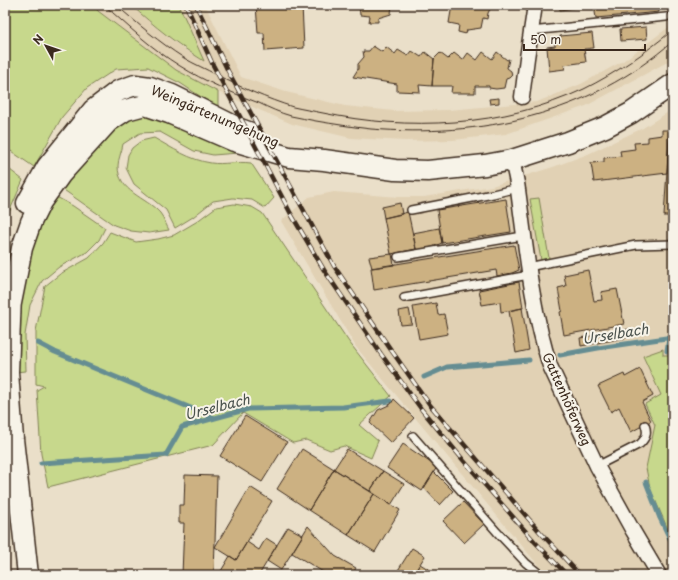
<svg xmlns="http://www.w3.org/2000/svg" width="678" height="580" font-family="'Playpen Sans',sans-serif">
<rect width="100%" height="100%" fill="#eadfc9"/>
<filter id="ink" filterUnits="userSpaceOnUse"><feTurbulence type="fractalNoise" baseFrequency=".025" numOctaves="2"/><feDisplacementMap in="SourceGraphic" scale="8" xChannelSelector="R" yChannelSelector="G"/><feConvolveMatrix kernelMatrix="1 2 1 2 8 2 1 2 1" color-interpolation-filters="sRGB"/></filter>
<g filter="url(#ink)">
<path fill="#e1d1b4" d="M93 5H131L153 25 182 48 204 61 179 5H205L241 77 286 92 345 106 394 111 449 110 537 102 581 84 623 61 673 24V59L586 106 506 134 453 140 405 141 351 138 292 124 218 92 176 70 137 41 98 11Z
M673 109V575H549L533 559 356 347 281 221 309 197 334 192 399 197H424L492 186 553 167 588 154 643 128Z"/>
<path fill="#c7d88c" stroke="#818155" d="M5 5H93L98 11 176 70 218 92V108L180 83 148 67 116 69 87 88 62 117 34 167 5 147Z
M131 5H179L204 61C178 45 154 26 131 5Z
M159 114 239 151 238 153 213 155 194 151 160 132 140 133 123 144C122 151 118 159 118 166 118 192 146 197 160 213 164 218 166 225 169 230L149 233 131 231 114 225 58 186 107 130 133 117Z
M154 138C172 148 190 160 211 163 223 165 237 161 251 163L274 198 265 208 252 200 233 198 213 201 193 217 175 228 166 210 134 184 126 168 128 155 132 148 141 141Z
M5 166 23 180 5 222Z
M53 195 73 206 105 228 99 240 87 252 59 267 42 281 30 305 25 335 26 371 14 372 15 317 31 238Z
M539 198 549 258 541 260 530 199Z
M234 204 252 207 262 213 349 342 391 396 359 425 378 441 371 458 344 446 330 450 306 440 293 443 243 413 213 445 48 487 41 454 37 390 44 386 36 384V331L45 286 60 274 89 258 103 243 110 232 136 242 158 239 174 235 196 222 216 207Z
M663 349V355H673V541L650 488 646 468 655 425 645 404 661 395 643 356Z"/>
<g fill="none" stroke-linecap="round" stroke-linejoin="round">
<path stroke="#658d92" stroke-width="5" d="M38 343 55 352 215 418
M667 351 669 338
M560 355 598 348 673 337
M424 377 447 367 529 360
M41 463 166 455 182 427 248 409 343 407 390 401
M646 482 660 518 673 545
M634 575V574"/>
</g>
<path fill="#ccb182" stroke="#3b2a1e" d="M256 5H302L304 48 265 51 264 33H258Z
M359 5H392L391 14 378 18V22H369L370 16 360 15Z
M452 5H492L488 13 487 19 483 18 481 28 467 30 466 34 458 32 459 25 449 23Z
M559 5H575V8L560 10Z
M575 5H591V7L575 8Z
M607 5H658L659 12 596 18 594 6Z
M646 27 647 39 621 41 620 29Z
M592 33 594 48 584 49 586 62 564 65 565 69 549 71 547 47 555 46V42L560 41V36Z
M373 46 382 52 386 47 395 54 398 50 408 56 412 51 421 57 425 52 434 59 432 86 419 85 420 92 397 91V84L353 77 358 69V64L364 57 363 51H369Z
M483 52 492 59 497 52 507 60 509 59 507 68 511 71 512 75 509 78 506 79 504 88 496 89 489 88V86H475V93H451L452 86H432L434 59 440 53 448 59 454 53 463 60 468 53 477 60Z
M499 98V103L490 104 489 99Z
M670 125H673V216H664Z
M662 130H670L667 173 594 182 591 163 604 162V158L621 156 620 151 635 149 634 143 648 142V137L662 135Z
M506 199 511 232 442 243 437 210Z
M400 203 402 214 384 218 382 207Z
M408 212 416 249 391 254 384 218Z
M439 228 442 243 432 247 418 250 416 249 413 233Z
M514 245 519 270 512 273 497 276 496 270 374 290 371 268Z
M392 254 394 265 372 268 369 257Z
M588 270 594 301 602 300 601 292 617 289 624 324 564 335 560 312 562 311 558 288 566 286 564 275Z
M519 282 523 308 501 312 500 302 482 305 479 290Z
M436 303 438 315 444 314 448 334 419 339 413 307Z
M522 308 529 350 516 353 509 311Z
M409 309 412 324 401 325 399 311Z
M629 329 630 337 581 346 580 338Z
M640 369 653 396 642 402 651 421 631 432 619 407 611 412 598 386 624 374 625 377Z
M394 399 414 418 391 443 370 423 378 410 391 404Z
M245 416 287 442 262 482 220 456Z
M403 444 437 467 422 491 387 468Z
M302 449 334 469 309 510 277 489Z
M347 449 383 471 370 491 334 469Z
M334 469 374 494 348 535 309 510Z
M383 471 404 484 391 505 370 491Z
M434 472 453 491 440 505 424 488Z
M185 475 217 476 214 575H182L184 523H179V505H184Z
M250 487 272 501 236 560 215 547Z
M374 494 400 510 375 552 348 535Z
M463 502 484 524 464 543 443 521Z
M308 526 335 556 356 568 352 575H328L292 553Z
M288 527 303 535 281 570 267 561Z
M266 538 277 545 259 575H228L221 571 230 556 236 560 247 542 259 550Z
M412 548 425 556 413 575H395Z
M420 564 438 575H413Z"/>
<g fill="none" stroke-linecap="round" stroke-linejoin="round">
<defs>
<path id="service" d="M531 31 666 17
M411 210 493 194 518 188
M398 257 523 236
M528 267 636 245 673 244
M404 298 529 275
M413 436 497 532 526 563 541 575
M597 466 640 444C646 438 648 433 645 425"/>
<path id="minor" d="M522 97 527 58 535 5
M512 160C514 170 517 180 518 190 526 249 532 310 550 366L597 466 633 531 659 575"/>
<path id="secondary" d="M27 203 47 167 93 110 118 91 135 85 150 87 172 95 240 129 251 133
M11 296 8 372 13 439 28 575
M10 308 22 248 31 222 41 202 61 174 108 122 126 110 145 105 169 113 234 141 289 157 324 160 395 170 428 171 485 165 512 160 568 142 605 127 631 113 673 84"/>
</defs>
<use href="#service" stroke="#3b2a1e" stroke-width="10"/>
<use href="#minor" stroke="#3b2a1e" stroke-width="17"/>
<use href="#secondary" stroke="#3b2a1e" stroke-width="23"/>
<use href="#service" stroke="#f7f3e8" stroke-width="7"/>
<use href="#minor" stroke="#f7f3e8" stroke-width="14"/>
<use href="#secondary" stroke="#f7f3e8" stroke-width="20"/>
<path stroke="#3b2a1e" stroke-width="1" d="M104 5C128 26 152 49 180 66 204 81 232 93 259 103 269 108 280 113 291 116 299 118 308 119 316 121 334 124 353 127 371 129 481 138 589 115 673 41
M116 5C138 24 159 42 184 58 194 64 206 69 217 75 240 87 267 99 293 107 302 109 313 111 323 113 407 131 504 127 584 89 616 73 645 53 673 30"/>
<defs>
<path id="rail" d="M186 5 213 65 291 214 324 270 381 354 422 410 464 461 535 542 567 575
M196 5 228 71 334 266 389 347 430 405 540 532 580 575"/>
</defs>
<use href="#rail" stroke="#3b2a1e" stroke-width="4.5"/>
<use href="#rail" stroke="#f7f3e8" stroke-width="3" stroke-dasharray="9" stroke-linecap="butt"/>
</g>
</g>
<g text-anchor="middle" stroke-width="4" stroke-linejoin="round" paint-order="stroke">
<g font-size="13" fill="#3b2a1e" stroke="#f7f3e8">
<text transform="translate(215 116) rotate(23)" y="5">Weingärtenumgehung</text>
<text transform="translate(567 399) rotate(66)" y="5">Gattenhöferweg</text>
</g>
<g font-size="14" font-style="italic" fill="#4c534e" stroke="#f7f3e8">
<text transform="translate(615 334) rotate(-9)" y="5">Urselbach</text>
<text transform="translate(217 407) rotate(-14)" y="5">Urselbach</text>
</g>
</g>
<rect width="678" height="580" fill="none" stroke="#f7f3e8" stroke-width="20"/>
<rect x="10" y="10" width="658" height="560" fill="none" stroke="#3b2a1e" stroke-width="1.5" filter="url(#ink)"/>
<g transform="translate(46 46) rotate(310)" stroke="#f7f3e8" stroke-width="3" paint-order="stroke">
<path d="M0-3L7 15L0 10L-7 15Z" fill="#3b2a1e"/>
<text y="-6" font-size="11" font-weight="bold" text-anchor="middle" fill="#3b2a1e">N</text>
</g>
<path d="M524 44v6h121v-6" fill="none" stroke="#3b2a1e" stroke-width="2"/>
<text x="530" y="44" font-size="12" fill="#3b2a1e" stroke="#f7f3e8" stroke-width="3" paint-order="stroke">50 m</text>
</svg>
